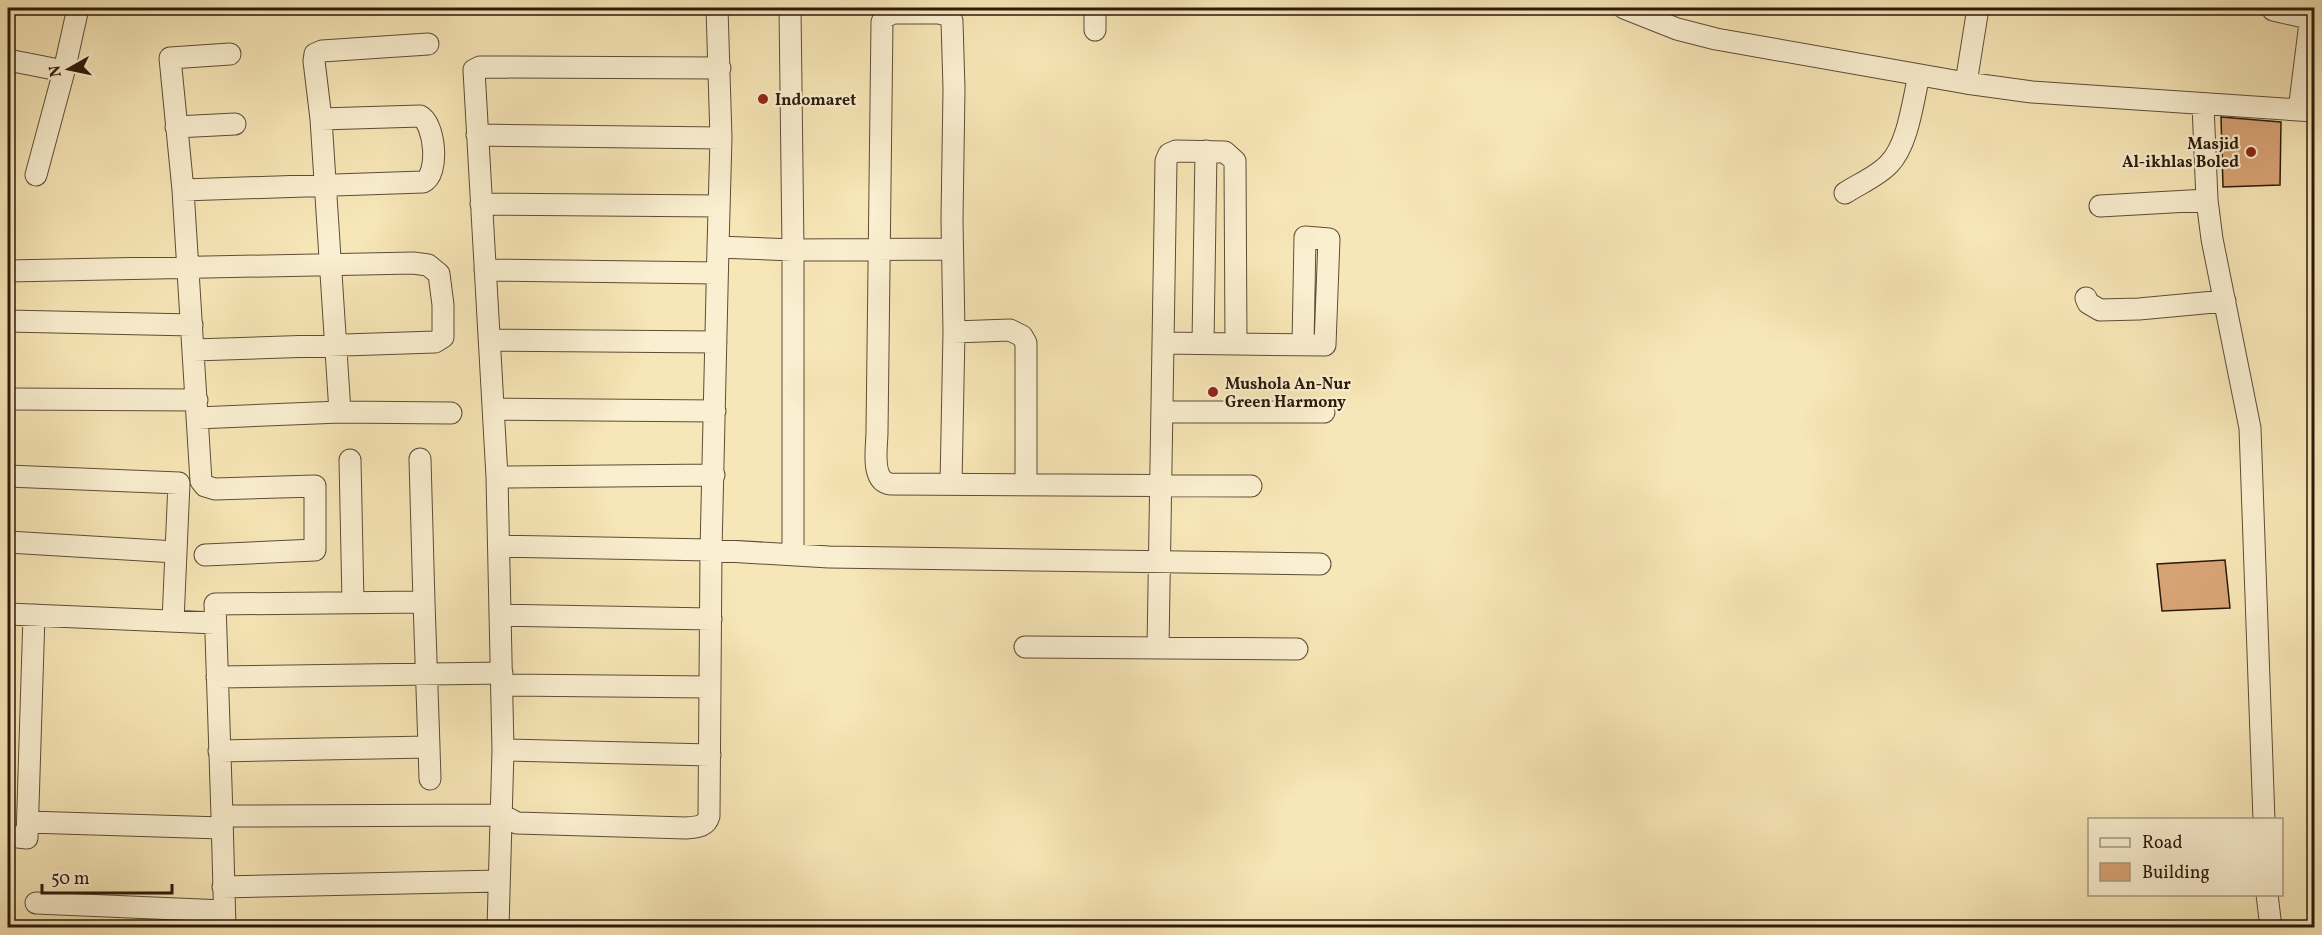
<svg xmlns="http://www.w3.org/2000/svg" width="2322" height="935" font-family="Vollkorn,serif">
<rect width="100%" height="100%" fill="#f7e6b7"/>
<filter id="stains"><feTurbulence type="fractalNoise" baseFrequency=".00333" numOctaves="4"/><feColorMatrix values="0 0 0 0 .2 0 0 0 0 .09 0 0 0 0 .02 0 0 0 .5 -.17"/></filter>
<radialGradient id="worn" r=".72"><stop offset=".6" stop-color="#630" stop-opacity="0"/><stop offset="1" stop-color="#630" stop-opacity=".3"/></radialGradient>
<path fill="#d9a476" stroke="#2b1a0b" stroke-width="1.5" d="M2221 117 2281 122 2280 185 2223 187Z
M2225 560 2230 608 2162 611 2157 564Z"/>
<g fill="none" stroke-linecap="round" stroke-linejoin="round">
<defs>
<path id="minor" d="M717 8 721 138 718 247 793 250 952 249
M790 8 793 250V555
M1624 8 1677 29 1716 39 1966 83 2032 92 2314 111
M2273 10 2304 17 2310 23 2299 110
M1095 30V8
M428 44 322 51 315 54 314 61 321 119 340 412 451 413
M8 60 64 71
M1966 83 1978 8
M2203 105 2207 200 2212 239 2250 428 2264 820
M176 127 235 124
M477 135 721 138
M36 175 64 71 78 8
M183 190 423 182C440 175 435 123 420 116L321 119
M1845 193C1859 184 1878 176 1889 164 1908 145 1913 101 1919 75
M481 204 719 206
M2100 206 2207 200
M485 270 717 273
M8 271 413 263 428 265 439 274 443 305V337L435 342 194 350
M2086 298 2088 303 2100 310 2139 309 2225 301
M8 321 192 325
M954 332 952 219 954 89 952 21 949 16 939 13H893L885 17 882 22 877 432C877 447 870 482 891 484L1251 486
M490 340 716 342
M1203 343 1206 151
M1236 344 1325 345 1329 239 1305 237 1303 345
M8 399 197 400
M494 409 715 411
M1162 412H1324
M197 418 340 412
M420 459 424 602
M350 460 353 602
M8 476 179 483 173 621
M497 477 714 475
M951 484 954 332 1010 330 1022 336 1026 343V484
M8 542 176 552
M499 546 711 550 829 557 1320 564
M205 555 315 550V486L215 489 205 486 201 481 183 190 170 58 230 54
M8 614 215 623
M500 615 711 619
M1025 647 1297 649
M1158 648 1166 161 1169 154 1176 151 1225 152 1235 161 1236 344 1164 343
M217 677 502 673
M503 685 710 687
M429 747 430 779
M503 750 710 755
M219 751 429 747 424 602 215 604 222 816
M28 822 222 828
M8 836 27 838 34 615
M223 887 499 881
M2267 894 2271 928
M36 903 224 911
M225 928 222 816 502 815 517 823 686 828C697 827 706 827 709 816L711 550 718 247
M498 928 503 750 497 477 474 70 480 67 720 68"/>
</defs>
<use href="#minor" stroke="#5e4d36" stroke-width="23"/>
<use href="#minor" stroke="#faefd0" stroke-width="21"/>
</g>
<g fill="#8f2418" stroke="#faefd0" stroke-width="2">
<circle cx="763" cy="99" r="6"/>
<circle cx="2251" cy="152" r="6"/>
<circle cx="1213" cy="392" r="6"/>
</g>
<g text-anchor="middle" stroke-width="4.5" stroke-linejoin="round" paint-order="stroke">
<g font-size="16" font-weight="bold" fill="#2b1a0b" stroke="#faefd0" text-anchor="start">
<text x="775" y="105">Indomaret</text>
<text x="2239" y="149" text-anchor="end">Masjid<tspan x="2239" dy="18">Al-ikhlas Boled</tspan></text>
<text x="1225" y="389">Mushola An-Nur<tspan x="1225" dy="18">Green Harmony</tspan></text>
</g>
</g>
<rect width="2322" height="935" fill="none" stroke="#f7e6b7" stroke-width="30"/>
<rect x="9" y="9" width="2304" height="917" fill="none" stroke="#2b1a0b" stroke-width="3"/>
<rect x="15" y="15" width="2292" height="905" fill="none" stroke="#2b1a0b" stroke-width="1.5"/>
<rect x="2088" y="818" width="195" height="78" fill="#faefd0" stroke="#a79a81" stroke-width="1.5"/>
<rect x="2100" y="838" width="30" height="9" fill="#faefd0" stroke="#a79a81" stroke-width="1.5"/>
<text x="2142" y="848" font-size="18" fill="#2b1a0b">Road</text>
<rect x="2100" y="863" width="30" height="18" fill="#d9a476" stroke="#a79a81" stroke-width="1.5"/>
<text x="2142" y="878" font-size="18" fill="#2b1a0b">Building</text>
<g transform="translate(69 69) rotate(261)" stroke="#faefd0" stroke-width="4.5" paint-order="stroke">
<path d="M0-4.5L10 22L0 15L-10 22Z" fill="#2b1a0b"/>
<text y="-9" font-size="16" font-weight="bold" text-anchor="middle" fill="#2b1a0b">N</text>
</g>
<path d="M42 884v9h130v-9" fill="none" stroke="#2b1a0b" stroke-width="3"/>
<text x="51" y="884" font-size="18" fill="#2b1a0b" stroke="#faefd0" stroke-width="4.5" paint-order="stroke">50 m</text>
<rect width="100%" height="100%" filter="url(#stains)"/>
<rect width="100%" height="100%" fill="url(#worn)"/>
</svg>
